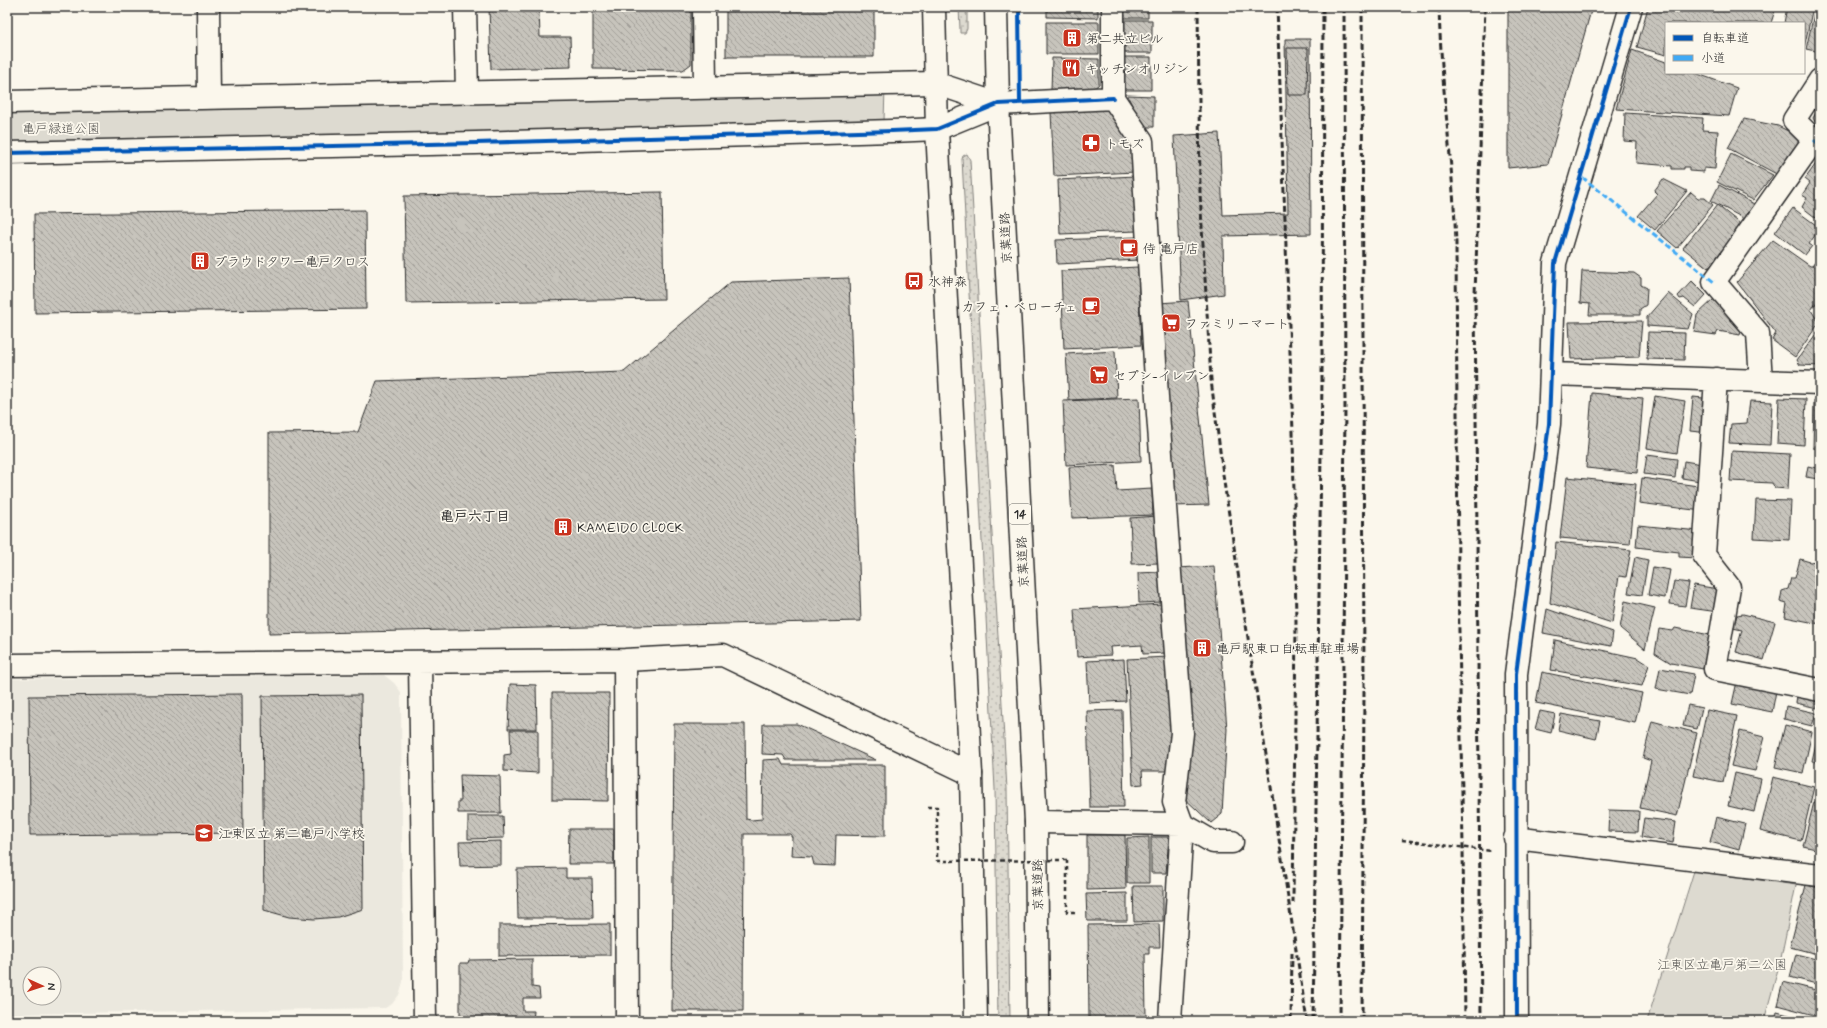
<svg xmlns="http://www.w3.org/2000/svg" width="1827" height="1028" font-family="Mynerve,'Klee One',sans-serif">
<defs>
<pattern id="grass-dots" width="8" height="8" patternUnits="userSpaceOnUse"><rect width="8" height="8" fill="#dddad0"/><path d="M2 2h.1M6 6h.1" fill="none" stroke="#bebbb3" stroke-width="1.8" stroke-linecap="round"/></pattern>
<pattern id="building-back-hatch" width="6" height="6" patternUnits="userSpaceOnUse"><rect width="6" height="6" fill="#c7c4bc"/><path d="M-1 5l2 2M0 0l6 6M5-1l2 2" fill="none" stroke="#a29f99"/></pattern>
</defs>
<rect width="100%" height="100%" fill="#fbf7ec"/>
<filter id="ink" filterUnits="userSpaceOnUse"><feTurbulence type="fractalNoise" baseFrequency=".025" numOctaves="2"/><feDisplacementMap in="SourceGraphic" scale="8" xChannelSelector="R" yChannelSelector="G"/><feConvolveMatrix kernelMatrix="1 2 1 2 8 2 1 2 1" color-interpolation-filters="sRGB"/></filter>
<g filter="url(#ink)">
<path fill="#ebe8de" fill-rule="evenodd" d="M384 675 394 683 401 692 403 982 399 995 392 1004 385 1008 9 1014 7 1013V679ZM30 974H54V998H30Z"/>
<path fill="url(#grass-dots)" stroke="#84827e" d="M959 7H967V29L965 33H960V30Z
M967 154 970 160 1007 789 1010 1021H998L995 789 962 159 963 156Z"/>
<path fill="#dddad0" stroke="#84827e" d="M885 88 884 121 7 146V113Z
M1694 871 1796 885 1781 958 1764 1021H1647Z"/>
<path fill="url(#building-back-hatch)" stroke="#2b2b2b" d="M489 7H539L540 37H570L571 67 491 69Z
M593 7H691V64L683 70 593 69Z
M726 7H874V57H726Z
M1047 7H1098V18L1047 17Z
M1121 7H1148V18H1121Z
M1508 7H1592L1548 164 1508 168Z
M1648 7H1776L1771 23H1666V55L1637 47Z
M1787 7H1813L1804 48V23H1784Z
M1814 14 1820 15V52L1806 49Z
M1121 20H1152V53H1121Z
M1046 22H1099V54H1046Z
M1285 39H1310L1311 234 1223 236 1224 294 1181 300 1174 136 1219 133 1223 215 1288 213Z
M1287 48H1308L1307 95H1288Z
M1632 50 1666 62V73H1695L1737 88 1729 116 1616 109Z
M1124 57H1151V90H1124Z
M1052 58 1099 59V84L1092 90 1051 91Z
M1127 95 1154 96V127H1143Z
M1113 109 1133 141 1135 172 1054 176 1051 112Z
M1818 109 1820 110V131L1813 118Z
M1625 113 1703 118 1702 130 1718 131 1715 169 1704 168V172L1689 171V167H1684V169H1672V166L1636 163 1637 142 1624 141Z
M1744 119 1778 126 1802 138 1782 177 1728 148Z
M1731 154 1773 175 1753 200 1717 182Z
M1820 158V221L1802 207 1807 198 1802 195 1810 183 1805 179Z
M1135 176 1137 231 1060 234 1058 180Z
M1663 179 1687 191 1655 230 1638 216 1657 194 1654 191Z
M1719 185 1756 205 1747 220 1711 201Z
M662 192 664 299 406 303 404 196Z
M1691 192 1698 198H1705L1713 205 1677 248 1657 231Z
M1717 205 1742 225 1708 268 1683 248Z
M1793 208 1820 228 1809 244 1812 246 1805 255 1775 232Z
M365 210 366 309 35 313 34 214Z
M1138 237 1139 260 1057 264 1056 240Z
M1773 240 1810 266H1812L1820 256V298L1811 310 1819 323 1795 357 1772 340 1776 333 1737 282Z
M1138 267 1141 345 1064 349 1061 271Z
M1582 271 1634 273 1641 278V285L1647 288 1646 305 1640 309V315H1589L1590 304 1580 303Z
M849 278 861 621 269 634V433L358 432 377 381 624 372 731 282Z
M1692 281 1706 295 1695 307 1684 298 1680 299 1678 296Z
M1668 293 1693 314 1688 329 1647 326V317Z
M1714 299 1741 331 1740 335 1718 331 1716 335 1694 332 1697 315Z
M1188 301 1209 505 1173 506 1159 303Z
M1642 321 1639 357 1571 359 1569 322Z
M1818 331 1820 332V366L1800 365 1797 360Z
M1648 332 1685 333 1684 360 1647 359Z
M1115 351 1117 398 1069 400 1066 354Z
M1592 393 1643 398 1637 473 1586 468Z
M1655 396 1685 401 1677 453 1647 448Z
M1693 397 1713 399 1709 433 1690 431Z
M1139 398 1141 461 1066 465 1063 401Z
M1779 398 1806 399 1804 445 1777 443Z
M1814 400H1820V449L1813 448Z
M1750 401 1772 402 1770 445 1729 443 1731 424 1747 423Z
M1732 451 1790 454 1788 489 1775 488 1772 483 1730 481Z
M1647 455 1677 459 1675 478 1644 474Z
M1684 461 1708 465 1706 482 1682 478Z
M1115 465 1117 491 1152 489 1153 515 1072 518 1069 467Z
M1808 466 1820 469 1818 479 1806 477Z
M1567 477 1636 484 1630 544 1560 538Z
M1642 478 1705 487 1702 511 1639 503Z
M1756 500 1791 501 1789 540 1754 538Z
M1157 516 1158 563 1132 564 1130 518Z
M1638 525 1699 531 1696 558 1679 557V552L1636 547Z
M1820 537V624L1785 617 1787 604 1780 602 1782 591 1788 589 1791 578H1795L1800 559 1810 562 1815 561Z
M1556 542 1631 550 1626 577 1619 576 1612 623 1550 603Z
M1635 557 1648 560 1642 595 1628 593Z
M1214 566 1227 729 1222 814 1211 823 1182 796 1177 568Z
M1653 567 1670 570 1665 598 1648 595Z
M1160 572 1162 602 1139 603 1138 573Z
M1674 581 1689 583 1685 606 1670 604Z
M1694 585 1718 589V612L1690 608Z
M1625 601 1655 608 1645 649 1620 628Z
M1162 604 1165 653 1143 654 1142 645 1110 647 1111 655 1077 657 1074 609Z
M1547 609 1613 632 1611 646 1543 633Z
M1743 614 1775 622 1764 660 1736 652 1742 630 1733 628 1737 615Z
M1675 628 1710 635 1703 669 1671 663 1655 653 1659 629 1673 631Z
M1555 640 1638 658 1649 665 1642 686 1551 670Z
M1168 657 1172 733 1166 771H1142L1143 784 1133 785 1127 659Z
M1124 659 1126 701 1089 703 1087 661Z
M1660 668 1694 674 1690 695 1656 689Z
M1542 672 1642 693 1635 723 1536 703Z
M1738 677 1777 686 1772 712 1732 704Z
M510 684 536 685 537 729H508Z
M1798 690 1819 694 1817 708 1796 703Z
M552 693H609L608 801 552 800Z
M242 694 243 833 30 835 29 696Z
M361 695 363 909 338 917 314 919 289 917 264 910 262 696Z
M1688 705 1702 708 1697 729 1683 726Z
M1786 706 1816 713 1812 726 1784 719Z
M1122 710 1124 807H1090L1087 711Z
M1707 710 1737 716 1723 782 1693 776Z
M1540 711 1555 714 1551 733 1535 729Z
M1561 714 1600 721 1596 739 1558 730Z
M1652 721 1697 733 1677 816 1640 808 1651 761 1643 758Z
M674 724H745L746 819 751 820 762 819 763 760 780 759 783 765H885V836L836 835 835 866 814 865 812 857 791 856 792 837 790 834H744L743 1011H672Z
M763 724H797L876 760H786L783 755 762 754Z
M1785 725 1812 732 1803 773 1775 767Z
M1820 725V763L1812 761Z
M510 730H538V773L504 771V755L511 754Z
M1740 731 1764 737 1755 771 1731 766Z
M1735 773 1761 779 1754 812 1728 806Z
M460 775 500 776 501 813H458V801H461Z
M1773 777 1814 787 1801 841 1760 831Z
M1814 802 1820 803V850L1803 846Z
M1609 810 1639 811 1638 832 1608 831Z
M468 816H503L504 838 468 839Z
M1716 817 1745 824 1739 850 1710 842Z
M1644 818 1676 822 1673 843 1641 837Z
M569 829H614V864H568Z
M1087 835H1125L1126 889 1087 890Z
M1149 837V883H1127V838Z
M1151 837H1169L1166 873H1151Z
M501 841V865L460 866 459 842Z
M566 868V878H592L593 918H518L517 869Z
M1806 885 1820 888V943L1817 954 1790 947Z
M1133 886H1163V921L1134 922Z
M1127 893V921H1087L1086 894Z
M610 924V955L499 956V925Z
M1159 924 1160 947H1149V954H1145L1146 1018 1089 1019 1088 925Z
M1796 954 1820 960V985L1790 977Z
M532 959V987L539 988 540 998H523V1011H534L533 1021H460V963H468L469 960Z
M1783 982 1820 991V1007L1818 1016 1777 1005Z
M1777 1012 1811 1021H1775Z
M685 1018 755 1019V1021H685Z"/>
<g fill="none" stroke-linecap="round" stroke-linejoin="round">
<defs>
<path id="minor" d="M208 7 209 98
M465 7 467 92
M704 7 705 87
M1113 7V98L1142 141 1158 414 1182 733 1174 802 1182 824 1170 1021
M7 102 935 83 998 104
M7 153 476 143 892 131 937 129 998 104 1113 98
M1551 374 1820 383
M1716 379 1704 555 1729 587 1715 669 1820 690
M1761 381 1758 333 1714 282 1814 140 1794 120 1820 80
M625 660 627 1021
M420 662 425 1021
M7 665 625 660 723 655 971 774
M1036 822 1182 824 1213 842H1232
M1515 838 1820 875
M1517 1021 1516 674 1549 424 1555 263 1631 7"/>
<path id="highway" d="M934 7 937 129 971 774 976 1021
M996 7 998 104 1036 822 1038 1021"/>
</defs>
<use href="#minor" stroke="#2b2b2b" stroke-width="25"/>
<use href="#highway" stroke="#2b2b2b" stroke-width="25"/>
<path stroke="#2b2b2b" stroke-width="2.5" stroke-dasharray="4 3" stroke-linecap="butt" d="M927 807H937V861
M1402 840 1491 851
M1067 860V912H1077"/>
<use href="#minor" stroke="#fbf7ec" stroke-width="22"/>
<use href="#highway" stroke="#fbf7ec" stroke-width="22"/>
<path stroke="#2b2b2b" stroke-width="3" stroke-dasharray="6 3" stroke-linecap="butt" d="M1198 7 1200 193 1211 380 1224 482 1307 1021
M1277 7 1293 432 1296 623 1293 903
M1362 7 1364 691 1362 1021
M1439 7C1441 86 1453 164 1456 243L1458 579 1463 847 1465 1021
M1291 1021 1292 953
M1313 1021 1322 381 1323 7
M1340 1021 1345 407 1344 7
M1481 1021 1475 294 1485 7"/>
<path stroke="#2b2b2b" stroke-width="2.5" stroke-dasharray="4 3" stroke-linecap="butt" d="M937 861 1067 860"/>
<path stroke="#3fa9f5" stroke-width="3" stroke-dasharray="6 3" stroke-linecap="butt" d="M1814 140 1820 146
M1582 177 1714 282"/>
<defs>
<path id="cycleway" d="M1019 7 1020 102
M7 153 476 143 892 131 937 129 998 104 1113 98
M1517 1021 1516 674 1549 424 1555 263 1631 7"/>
</defs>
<use href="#cycleway" stroke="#fbf7ec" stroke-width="6"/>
<use href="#cycleway" stroke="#0057b8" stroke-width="4"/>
</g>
</g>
<defs>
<symbol id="building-square" viewBox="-11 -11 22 22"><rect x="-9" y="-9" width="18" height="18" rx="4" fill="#c8321e" stroke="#fbf7ec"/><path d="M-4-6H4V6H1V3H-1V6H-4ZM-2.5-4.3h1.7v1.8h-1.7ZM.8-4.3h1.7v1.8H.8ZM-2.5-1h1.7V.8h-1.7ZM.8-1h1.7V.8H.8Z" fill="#fff"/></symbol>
<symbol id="restaurant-square" viewBox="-11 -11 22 22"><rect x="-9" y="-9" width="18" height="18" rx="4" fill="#c8321e" stroke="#fbf7ec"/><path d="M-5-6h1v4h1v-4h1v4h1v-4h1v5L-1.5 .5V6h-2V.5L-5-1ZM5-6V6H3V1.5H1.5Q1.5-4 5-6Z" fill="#fff"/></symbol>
<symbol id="pharmacy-square" viewBox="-11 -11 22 22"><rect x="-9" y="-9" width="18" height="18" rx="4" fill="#c8321e" stroke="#fbf7ec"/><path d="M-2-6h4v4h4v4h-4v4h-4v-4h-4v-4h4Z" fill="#fff"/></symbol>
<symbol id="cafe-square" viewBox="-11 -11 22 22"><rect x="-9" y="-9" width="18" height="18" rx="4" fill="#c8321e" stroke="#fbf7ec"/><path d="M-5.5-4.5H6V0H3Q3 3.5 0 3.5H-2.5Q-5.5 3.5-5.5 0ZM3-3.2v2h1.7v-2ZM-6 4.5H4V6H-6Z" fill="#fff"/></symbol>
<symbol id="bus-square" viewBox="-11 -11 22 22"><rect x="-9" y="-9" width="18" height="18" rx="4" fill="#c8321e" stroke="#fbf7ec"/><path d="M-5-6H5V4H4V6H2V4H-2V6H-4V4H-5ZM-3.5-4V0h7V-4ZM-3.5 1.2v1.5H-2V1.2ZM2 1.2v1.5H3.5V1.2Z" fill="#fff"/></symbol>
<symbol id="supermarket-square" viewBox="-11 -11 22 22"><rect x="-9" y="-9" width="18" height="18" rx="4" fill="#c8321e" stroke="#fbf7ec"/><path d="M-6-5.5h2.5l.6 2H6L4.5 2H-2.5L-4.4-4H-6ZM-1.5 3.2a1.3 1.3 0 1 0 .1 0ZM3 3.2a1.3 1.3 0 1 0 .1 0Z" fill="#fff"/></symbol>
<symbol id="school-square" viewBox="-11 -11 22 22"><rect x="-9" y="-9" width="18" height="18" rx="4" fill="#c8321e" stroke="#fbf7ec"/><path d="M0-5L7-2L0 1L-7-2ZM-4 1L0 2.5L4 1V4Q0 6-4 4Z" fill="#fff"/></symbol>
</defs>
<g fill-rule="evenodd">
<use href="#building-square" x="1061" y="27" width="22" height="22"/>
<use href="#restaurant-square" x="1060" y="57" width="22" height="22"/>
<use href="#pharmacy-square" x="1080" y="132" width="22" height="22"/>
<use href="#cafe-square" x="1118" y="237" width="22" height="22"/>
<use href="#building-square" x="189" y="250" width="22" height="22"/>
<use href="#bus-square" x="903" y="270" width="22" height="22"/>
<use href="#cafe-square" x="1080" y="295" width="22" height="22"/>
<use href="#supermarket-square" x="1160" y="312" width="22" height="22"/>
<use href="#supermarket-square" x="1088" y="364" width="22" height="22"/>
<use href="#building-square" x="552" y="516" width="22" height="22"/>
<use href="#building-square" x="1191" y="637" width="22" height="22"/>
<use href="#school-square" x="193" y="822" width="22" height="22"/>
</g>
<g text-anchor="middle" stroke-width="3.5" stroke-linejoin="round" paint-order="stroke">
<rect fill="#fbf7ec" stroke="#696865" stroke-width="1" x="1009" y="504" width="22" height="20" rx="3"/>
<g font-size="12" font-weight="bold" fill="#2b2b2b">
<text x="1020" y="518">14</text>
</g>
<g font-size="13" fill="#2b2b2b" stroke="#fbf7ec" text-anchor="start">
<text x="1086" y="43">第二共立ビル</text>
<text x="1085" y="73">キッチンオリジン</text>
<text x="1105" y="148">トモズ</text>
<text x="1143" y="253">侍 亀戸店</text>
<text x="214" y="266">プラウドタワー亀戸クロス</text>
<text x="928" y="286">水神森</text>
<text x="1077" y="311" text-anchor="end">カフェ・ベローチェ</text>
<text x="1185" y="328">ファミリーマート</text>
<text x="1113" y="380">セブン-イレブン</text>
<text x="577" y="532">KAMEIDO CLOCK</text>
<text x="1216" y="653">亀戸駅東口自転車駐車場</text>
<text x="218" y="838">江東区立 第二亀戸小学校</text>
</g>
<g font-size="13" fill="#585754" stroke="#fbf7ec">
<text x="61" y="133">亀戸緑道公園</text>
<text x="1722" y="969">江東区立亀戸第二公園</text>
</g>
<g font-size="13" fill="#2b2b2b" stroke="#fbf7ec">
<text transform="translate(1005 238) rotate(-93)" y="5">京葉道路</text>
<text transform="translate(1022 562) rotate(-93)" y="5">京葉道路</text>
<text transform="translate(1037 885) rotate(-91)" y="5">京葉道路</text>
</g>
<g font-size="14" font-weight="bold" fill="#2b2b2b" stroke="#fbf7ec">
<text x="475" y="521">亀戸六丁目</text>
</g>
</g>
<rect width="1827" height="1028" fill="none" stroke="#fbf7ec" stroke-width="24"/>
<rect x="12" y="12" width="1803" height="1004" fill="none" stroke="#2b2b2b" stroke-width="1.5" filter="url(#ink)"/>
<rect x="1665" y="22" width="140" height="52" fill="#fbf7ec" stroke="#a8a59f"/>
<rect x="1673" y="35" width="20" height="6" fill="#0057b8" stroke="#a8a59f"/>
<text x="1701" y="42" font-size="12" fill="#2b2b2b">自転車道</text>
<rect x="1673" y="55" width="20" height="6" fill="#3fa9f5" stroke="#a8a59f"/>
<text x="1701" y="62" font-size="12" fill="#2b2b2b">小道</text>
<g transform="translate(42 986) rotate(93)"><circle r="19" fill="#fbf7ec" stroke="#a8a59f"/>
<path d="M0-3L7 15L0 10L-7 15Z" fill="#c8321e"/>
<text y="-6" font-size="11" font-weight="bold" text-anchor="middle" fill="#2b2b2b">N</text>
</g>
</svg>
